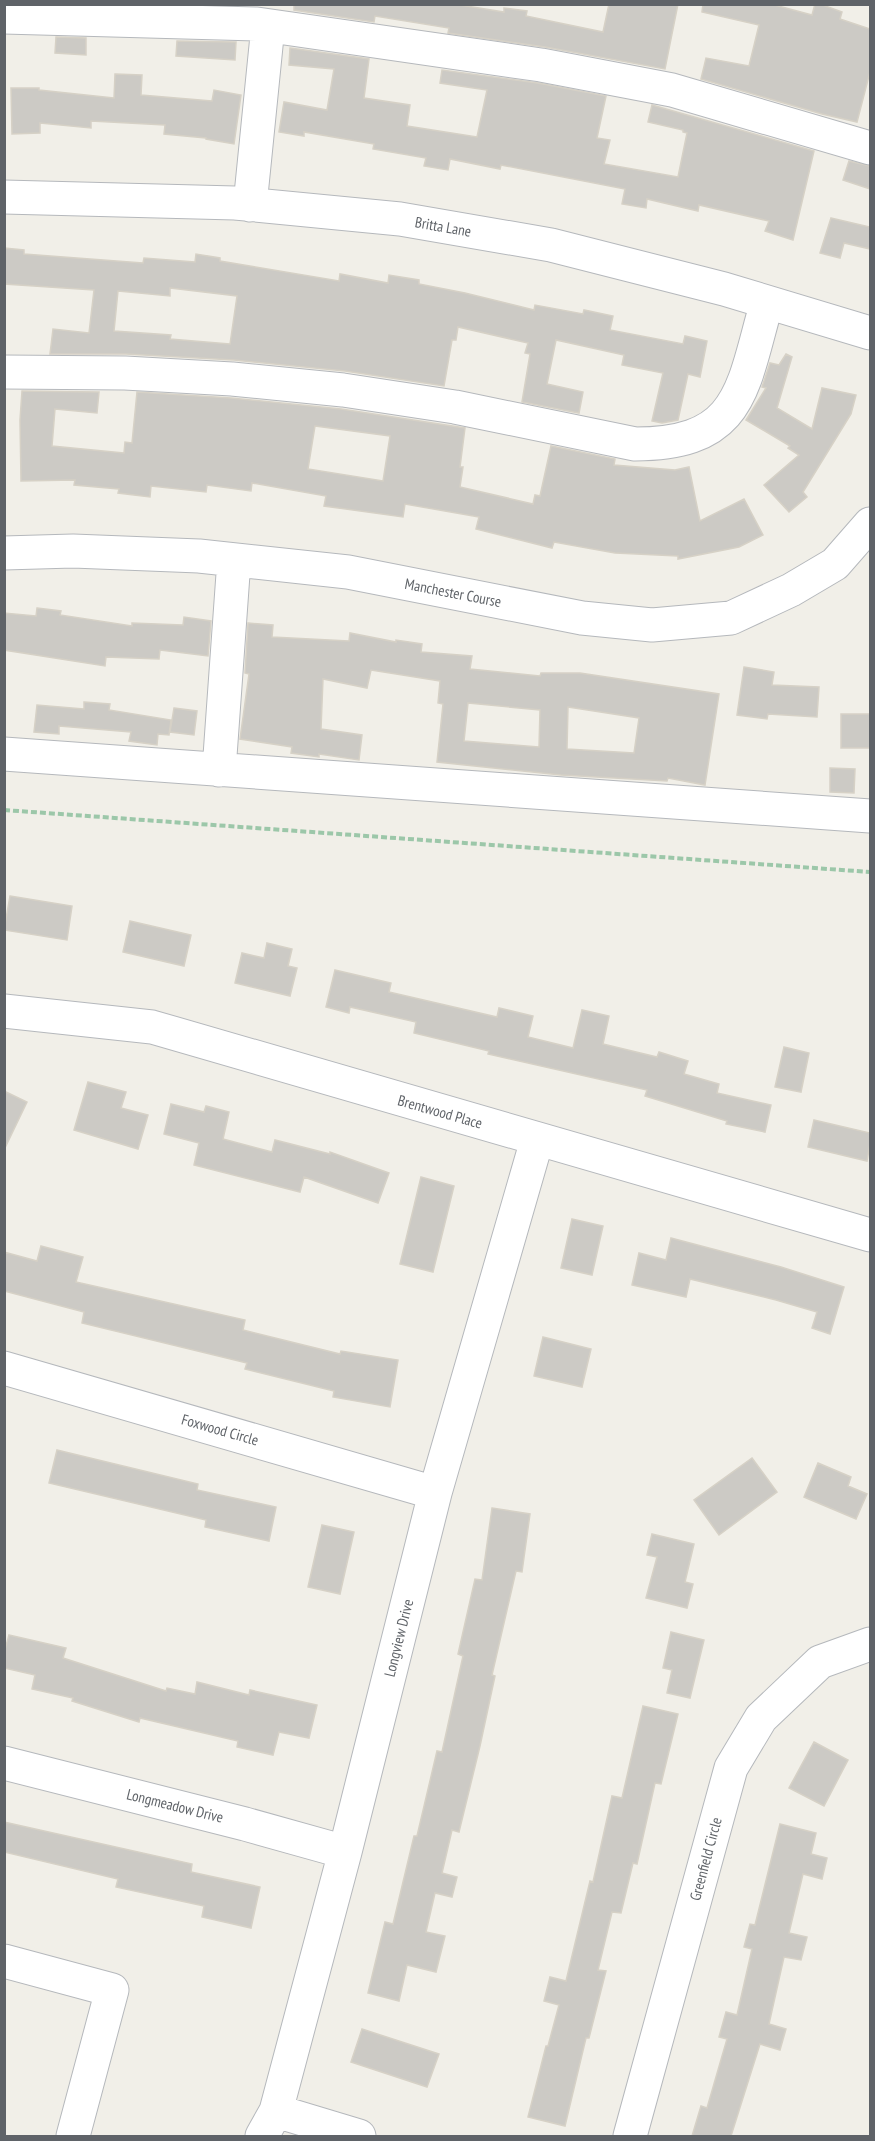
<svg xmlns="http://www.w3.org/2000/svg" width="875" height="2141" font-family="'PT Sans Narrow',sans-serif">
<rect width="100%" height="100%" fill="#f1efe8"/>
<path fill="#cccac5" stroke="#d6d1c6" stroke-width="1.5" fill-rule="evenodd" d="M294 4H454L504 12V8L527 11 526 16 603 32 609 4H678L665 69 545 47 448 33 449 28 375 16 374 22 294 10Z
M703 4H771L812 15 815 4H820L842 12 840 19 870 29V72L857 122 822 114 701 79 706 58 749 66 759 25 702 12Z
M56 37 86 38V55L55 53Z
M177 41 236 42 235 60 176 56Z
M290 48 369 59 364 98 410 105 407 126 477 137 487 90 440 83 442 70 538 83 606 96 597 138 610 140 604 164 678 177 687 133 683 132V130L648 122 652 105 814 151 793 240 765 231 769 221 699 205 698 211 647 199 646 208 622 204 625 189 501 165 500 169 450 159 448 170 424 166 426 158 373 149 374 144 304 132V136L279 132 284 102 327 110 334 69 289 65Z
M115 74 142 75 141 95 212 101 214 90 241 95 234 144 206 139V138L164 134 165 125 91 121V128L40 123V133L12 134 11 88H39V90L114 98Z
M849 161 870 166V189L843 180Z
M831 218 870 227V249L844 243 840 258 820 253Z
M4 248 24 250V254L143 263 144 258 195 262 196 254 220 258V261L339 281 340 274 388 283 389 275 419 280V284L465 293 534 310 535 305 583 314 584 310 613 316 610 330 683 344 685 336 707 341 700 377 688 374 678 420 662 423 652 421 663 373 622 365 624 355 556 340 547 384 583 392 579 413 522 402 530 354 525 353 528 343 458 327 456 340H452L444 386 345 371 234 360 126 354H50L53 329 89 333 94 290 4 284ZM170 288 237 296 230 344 170 339 171 335 114 331 118 291 170 296Z
M786 354 792 357 777 408 812 429 822 388 856 395 851 414 803 492 807 497 789 512 764 485 799 455 788 448 790 446 746 420 766 388 762 387 770 363 779 365Z
M22 391 99 392 97 413 55 409 52 446 124 453 125 442 132 443 137 392 231 398 341 409 465 428 460 467H463L460 487 533 504 535 495 540 496 551 446 615 459 614 465 675 470 689 467 700 521 744 499 763 535 739 547 678 559V556L615 553 554 542 552 548 476 529 479 517 405 504 403 517 324 506 326 496 252 483 251 491 207 485 206 492 151 486 150 497 118 493 119 489 74 485 75 480 21 481 20 420ZM315 426 390 436 383 481 308 469Z
M37 608 61 611 60 615 132 626V623L183 625 184 617 211 621 208 656 160 650 159 659 106 657 105 666 4 650V613L36 616Z
M248 623 273 625 272 637 349 641 350 633 396 642V640L422 644 421 652 472 656 470 669 540 676 541 673H580L719 694 705 785 668 778 667 781 561 775 437 762 443 704 438 703 440 681 371 670 367 688 323 679 321 729 362 735 359 760 319 754V757L291 753 292 747 240 739 249 674 245 673ZM468 703 540 710 539 747 464 741ZM568 707 639 718 634 753 567 749Z
M744 667 774 672 772 685 819 687 817 717 768 714 767 719 737 715Z
M84 702 110 704 109 710 171 720 169 735 158 734 157 745 129 741 131 732 59 726V734L34 732 37 705 84 709Z
M174 708 197 711 194 735 170 732Z
M841 714H870V748H841Z
M830 768 855 769 854 793 830 792Z
M10 896 72 906 67 940 4 930Z
M130 921 191 935 184 966 123 952Z
M267 943 292 949 288 966 297 968 290 996 235 983 242 953 264 958Z
M335 970 391 983 389 992 497 1017 499 1008 533 1016 528 1037 573 1048 582 1010 609 1016 603 1044 657 1057 659 1052 688 1061 684 1074 719 1084 717 1093 771 1105 765 1132 726 1124 727 1121 645 1096 647 1090 488 1054 489 1051 414 1033 416 1022 350 1007 349 1013 326 1007Z
M784 1047 809 1053 801 1092 775 1087Z
M88 1082 126 1092 121 1108 148 1115 138 1149 74 1130Z
M4 1091 27 1102 4 1150Z
M171 1104 204 1112 206 1106 229 1112 223 1139 272 1152 275 1140 330 1154V1152L389 1173 378 1203 304 1177 300 1192 194 1165 199 1143 164 1134Z
M814 1120 870 1133V1144L867 1161 808 1147Z
M421 1177 454 1186 433 1272 400 1264Z
M572 1219 603 1226 592 1275 561 1268Z
M671 1238 781 1267 844 1287 830 1334 812 1328 817 1312 776 1300 690 1279 686 1297 632 1285 639 1253 666 1260Z
M41 1246 83 1257 76 1282 245 1320 243 1330 340 1354 341 1351 398 1360 390 1407 333 1397 334 1391 245 1369 247 1363 82 1323 84 1312 4 1291V1252L37 1261Z
M543 1337 591 1349 582 1387 534 1376Z
M57 1450 198 1484 197 1490 276 1507 269 1541 205 1527 206 1520 49 1483Z
M752 1458 777 1492 719 1535 694 1500Z
M818 1463 851 1477 848 1486 867 1494 856 1519 804 1497Z
M492 1508 530 1514 522 1572 516 1571 492 1675 495 1676 480 1746 459 1832 452 1830 442 1873 457 1877 452 1897 435 1893 426 1932 445 1936 436 1972 407 1965 399 2001 368 1993 385 1922 393 1924 414 1836H417L437 1751 442 1752 463 1656 458 1654 475 1579 482 1580Z
M322 1525 354 1532 340 1594 308 1587Z
M652 1534 694 1544 685 1582 693 1584 687 1608 646 1598 657 1557 647 1555Z
M671 1632 704 1640 690 1698 667 1693 672 1670 663 1668Z
M9 1635 66 1648 63 1658 166 1691 167 1688 195 1694 197 1682 249 1695 250 1690 317 1705 309 1738 279 1732 273 1755 237 1747 238 1741 140 1718 139 1722 72 1701 73 1698 32 1689 35 1675 4 1668V1653Z
M643 1706 678 1714 661 1784 655 1783 637 1864 633 1863 621 1913 612 1912 598 1970 606 1971 589 2038H586L565 2126 528 2117 546 2046H548L559 2005 544 2001 550 1977 566 1981 590 1881 593 1882 612 1796 622 1798Z
M814 1742 848 1760 824 1806 789 1788Z
M4 1822 192 1864 191 1872 260 1887 251 1928 202 1917 204 1906 116 1887 118 1879 4 1852Z
M780 1824 816 1833 811 1854 827 1858 822 1879 803 1874 789 1933 807 1937 801 1960 784 1957 769 2024 786 2029 780 2050 760 2044 731 2136H692L701 2106 707 2108 727 2039 719 2037 726 2012 737 2015 752 1949 744 1947 750 1924 755 1925Z
M362 2029 439 2054 427 2087 351 2062Z"/>
<g fill="none" stroke-linecap="round" stroke-linejoin="round">
<defs>
<path id="minor" d="M4 17 257 24 541 65 672 90 870 148
M4 197 235 203 400 219 551 245 724 289 870 333
M250 205 268 26
M4 372 125 373 232 379 343 390 455 407 635 444C743 444 742 388 767 302
M4 553 73 551 199 556 348 572 582 618 652 625 731 618 791 590 835 564 870 524
M4 754 870 816
M219 770 234 560
M4 1011 152 1027 870 1235
M4 1368 435 1493
M4 1763 245 1824 345 1852
M4 1961 112 1990 73 2136
M276 2111 359 2136
M262 2136 276 2111 345 1852 435 1493 537 1140
M630 2136 731 1768 761 1718 820 1662 870 1644"/>
</defs>
<use href="#minor" stroke="#b5b8bc" stroke-width="35"/>
<path stroke="#9cc7a9" stroke-width="4" stroke-dasharray="6 3" stroke-linecap="butt" d="M4 810 870 872"/>
<use href="#minor" stroke="#fff" stroke-width="33"/>
</g>
<g text-anchor="middle" stroke-width="4.5" stroke-linejoin="round" paint-order="stroke">
<g font-size="15" fill="#5f6368" stroke="#fff">
<text transform="translate(443 227) rotate(10)" y="5">Britta Lane</text>
<text transform="translate(453 593) rotate(11)" y="5">Manchester Course</text>
<text transform="translate(440 1112) rotate(16)" y="5">Brentwood Place</text>
<text transform="translate(220 1430) rotate(16)" y="5">Foxwood Circle</text>
<text transform="translate(399 1638) rotate(-76)" y="5">Longview Drive</text>
<text transform="translate(175 1806) rotate(14)" y="5">Longmeadow Drive</text>
<text transform="translate(706 1859) rotate(-75)" y="5">Greenfield Circle</text>
</g>
</g>
<rect width="875" height="2141" fill="none" stroke="#5f6368" stroke-width="12"/>
</svg>
